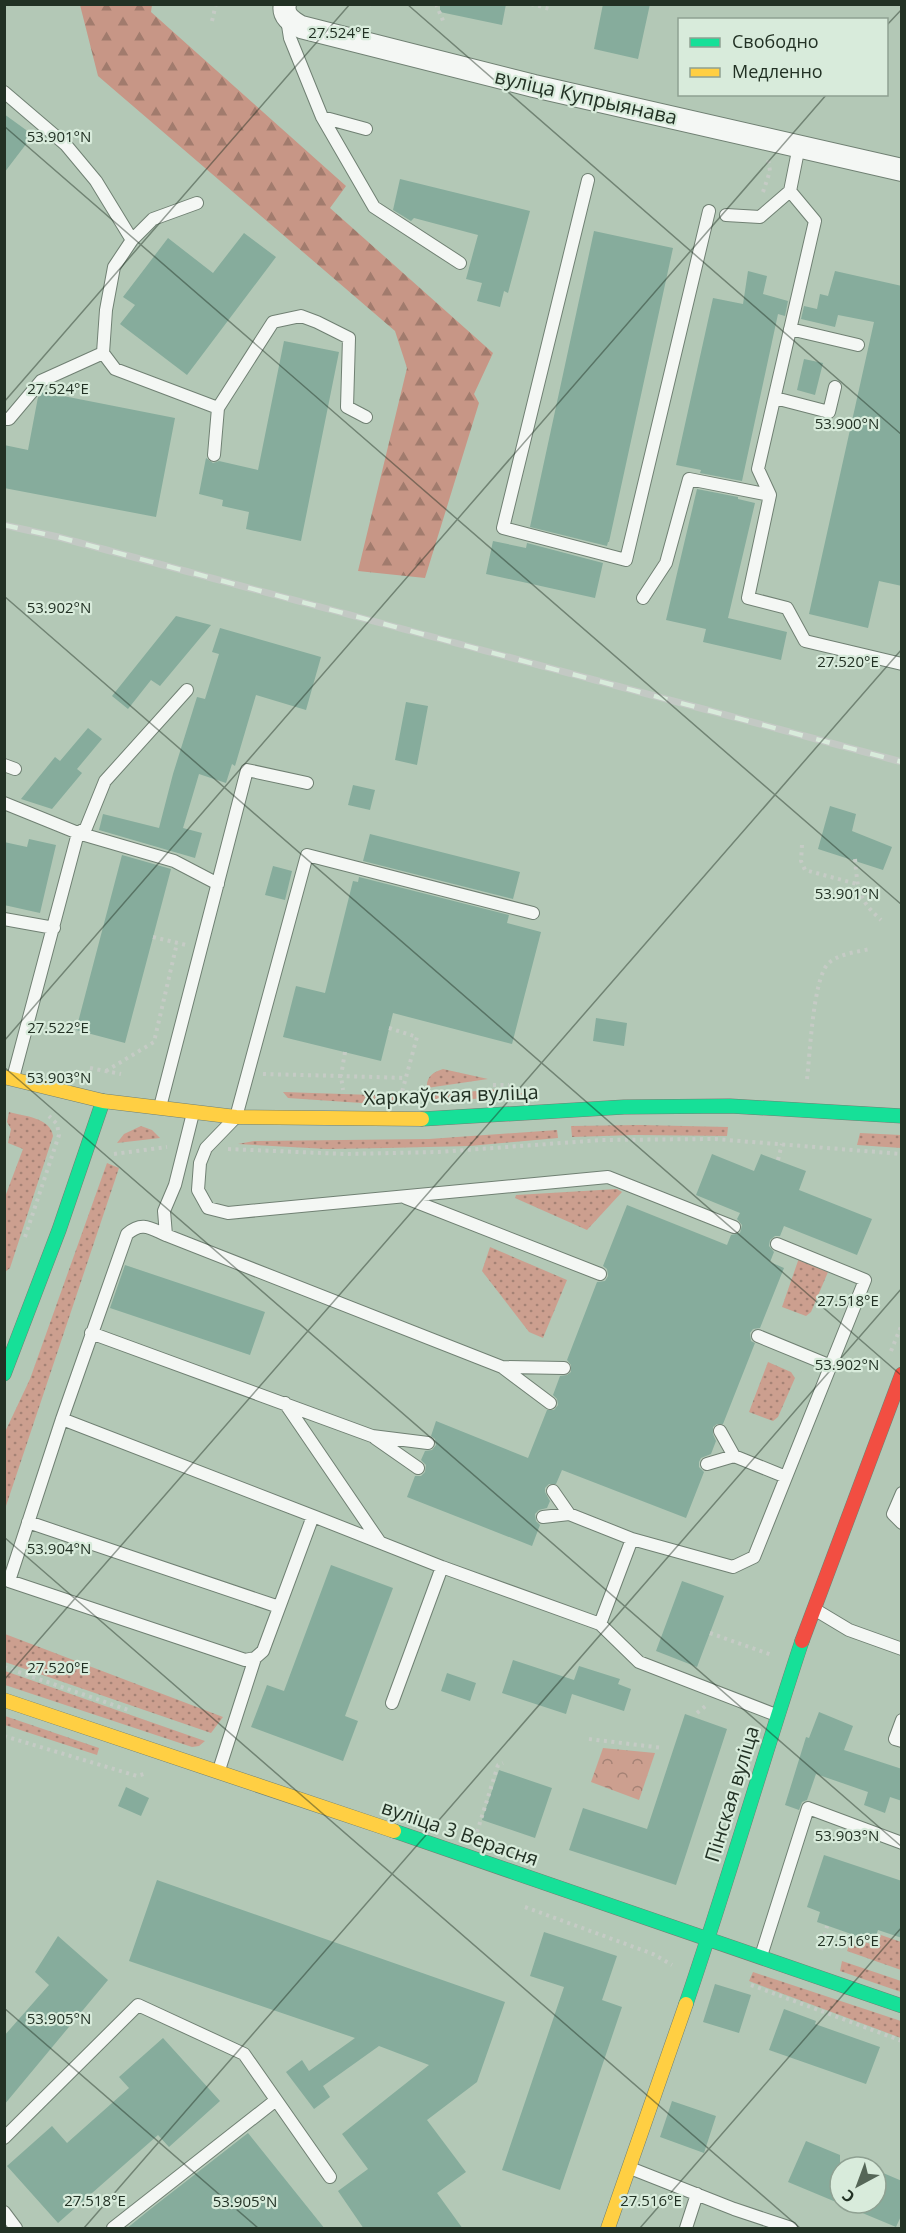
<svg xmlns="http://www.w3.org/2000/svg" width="906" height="2233" font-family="'Open Sans',sans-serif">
<defs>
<pattern id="grass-dots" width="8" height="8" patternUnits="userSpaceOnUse" patternTransform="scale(1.5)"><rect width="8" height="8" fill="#cc9f8f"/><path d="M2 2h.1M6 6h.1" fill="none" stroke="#a58275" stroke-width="1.8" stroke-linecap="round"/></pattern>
<pattern id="forest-firs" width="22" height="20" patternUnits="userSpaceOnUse" patternTransform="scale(1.5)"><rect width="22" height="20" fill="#c79686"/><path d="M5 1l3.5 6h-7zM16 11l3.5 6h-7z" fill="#a17b6d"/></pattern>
<pattern id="park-crowns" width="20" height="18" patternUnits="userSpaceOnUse" patternTransform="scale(1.5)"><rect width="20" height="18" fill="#cc9f8f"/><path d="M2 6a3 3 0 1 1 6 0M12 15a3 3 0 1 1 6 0" fill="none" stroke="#a58275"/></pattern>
</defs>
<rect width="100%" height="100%" fill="#b3c8b6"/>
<path fill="url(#grass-dots)" d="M443 1069 488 1079 427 1088C426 1077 433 1072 443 1069Z
M500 1089 527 1094 442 1102 433 1099 430 1095Z
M283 1092 403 1096 400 1102 391 1105 288 1098Z
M9 1112C24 1116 51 1118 53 1136L10 1268 5 1272V1197L23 1149 8 1143 11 1129 7 1122Z
M640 1125 728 1127 727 1136 635 1135 572 1137 571 1126Z
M141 1126 152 1130 160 1138 117 1143 124 1134Z
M557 1130 558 1138 470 1146 386 1148 327 1149 238 1144 254 1141 429 1139Z
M860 1133 901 1135V1148L857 1145Z
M107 1163 119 1168 5 1509V1432L30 1379Z
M617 1189 622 1192 587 1230 515 1198 516 1195Z
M490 1247 567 1280 543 1338 529 1332 482 1271Z
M799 1258 828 1272 811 1312 806 1316 782 1307Z
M768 1362 791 1372 795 1378 778 1417 773 1421 749 1412Z
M5 1634 223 1717 211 1733 5 1662Z
M5 1671 205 1741 199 1746 192 1747 5 1685Z
M5 1716 99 1748 97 1755 5 1725Z
M881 1935 901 1942V1970L847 1951 852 1938 877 1946Z
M842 1961 901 1981V1992L840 1971Z
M753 1972 901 2021V2038L749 1981Z"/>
<path fill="url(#forest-firs)" d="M80 5H152L151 12 346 186 330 208 493 353 474 394 479 403 425 578 358 571 407 368 395 331 98 76Z"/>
<path fill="url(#park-crowns)" d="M603 1748 655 1753 639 1800 591 1782Z"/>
<path fill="#86ac9c" d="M440 4H506L502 25 440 12Z
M603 4H650L638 59 594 49Z
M4 114 33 135 4 173Z
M400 179 530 211 508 293 504 291 500 307 477 301 482 283 466 279 478 235 414 218 411 221 393 210Z
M594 231 673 248 609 542H608L607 546 530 527Z
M244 233 276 257 187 375 120 324 135 305 123 297 168 238 213 273Z
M748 271 767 276 763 294 788 301 785 316 778 314 742 481 700 473 701 470 676 465 713 298 743 304Z
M835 271 902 286V586L879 581 868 628 809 614 874 322 838 315 835 327 814 322 815 319 814 322 801 319 804 306 817 309 820 294 828 296Z
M284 341 339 352 301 541 246 529 249 512 222 506 223 500 199 494 206 458 213 463 219 461 258 470Z
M804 359 823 363 815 395 797 390Z
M43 392 175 418 156 517 4 488V445L28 450 38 397Z
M697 489 738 497V499L755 503 728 618 787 632 781 660 703 642 706 629 666 620Z
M493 541 526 548 527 543 603 563 595 598 486 574Z
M176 616 211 625 160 686 151 680 128 709 112 696Z
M220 628 321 657 306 710 256 695 235 766 232 764 226 783 199 774 183 828 202 833 195 858 99 830 103 814 159 828 173 774 197 697 205 699 219 654 212 652Z
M406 702 428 706 417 765 395 760Z
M88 728 102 739 77 769 82 773 52 809 21 799 55 757 60 761Z
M353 785 375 790 370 810 348 805Z
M830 806 856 814 852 831 892 847 883 870 818 849Z
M370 834 520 872 513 899 363 861Z
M29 839 56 845 40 913 4 905V842L27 847Z
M122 855 171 869 125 1043 76 1030Z
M273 866 292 871 285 900 265 895Z
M359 877 509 915 507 923 541 932 512 1044 393 1013 381 1061 283 1037 296 986 325 993 353 881 358 882Z
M596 1018 627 1023 624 1046 593 1041Z
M712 1154 754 1171 761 1154 806 1171 799 1190 872 1219 857 1255 784 1226 780 1236H775L770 1240 769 1246 774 1252 770 1262 784 1268 760 1328 753 1329 750 1333 751 1341 755 1343 723 1424H717L713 1427V1434L716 1441 711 1454 701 1458 699 1462V1467L704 1472 686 1518 562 1470 556 1484H549L545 1488V1492L550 1501 547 1508 539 1510 535 1514 536 1521 540 1525 532 1546 407 1497 415 1476H421L425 1472 426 1465 421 1460 425 1451 432 1450 436 1445 435 1439 431 1436 436 1421 528 1458 547 1410H554L558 1405 557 1399 553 1395 560 1376 567 1375 571 1372V1365L567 1360 597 1282 605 1281 608 1276 607 1269 603 1266 627 1205 727 1245 731 1235 740 1233 742 1225 737 1219 740 1213 696 1195Z
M125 1265 265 1312 250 1355 110 1308Z
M331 1565 393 1588 345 1716 358 1721 343 1761 251 1727 267 1685 284 1691Z
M682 1581 724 1596 697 1667 656 1651Z
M513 1660 574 1680 579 1666 620 1679 618 1684 631 1689 624 1711 572 1694 566 1714 502 1693Z
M447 1673 476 1683 470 1701 441 1691Z
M819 1712 853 1726 844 1750 902 1769V1801L890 1797 885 1813 864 1805 868 1792 816 1774 807 1800 802 1802 799 1810 785 1805 806 1737 809 1738Z
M685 1714 727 1729 676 1885 569 1850 583 1808 647 1829Z
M499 1770 552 1788 535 1838 482 1820Z
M126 1787 149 1798 141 1816 118 1806Z
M824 1855 902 1881V1938L878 1930 874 1942 817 1922 820 1912 807 1907Z
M157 1880 505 2002 477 2082 427 2120 466 2172 437 2193 463 2229H364L338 2191 368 2169 342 2134 429 2065 379 2046 323 2086 330 2097 314 2109 286 2072 302 2060 309 2071 355 2038 129 1961Z
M544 1932 617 1956 602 2000 622 2007 560 2190 502 2170 564 1987 530 1976Z
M58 1936 108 1980 4 2105V2036L49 1985 35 1972Z
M715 1984 751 1995 739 2033 703 2022Z
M784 2009 816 2021 815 2024 880 2047 866 2084 769 2050Z
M163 2038 220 2101 169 2147 158 2135 58 2223 7 2166 52 2126 67 2143 129 2088 119 2077Z
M672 2101 716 2116 704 2153 660 2137Z
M248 2133 325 2229H126L148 2211Z
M806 2141 840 2155V2203H876V2170L902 2181V2214L896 2227 788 2182Z"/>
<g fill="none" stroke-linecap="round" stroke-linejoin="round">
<defs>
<path id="lane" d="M287 19 290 38 322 117 374 207 460 263
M4 92 66 145 96 181 132 240
M322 117 366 129
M588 180 503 528 626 560 709 211
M790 191 799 146
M197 203 153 219 132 240 114 267 106 310 103 353 115 369 218 408
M726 215 760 217 790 191 815 221 758 469 770 495 748 598 787 608 805 641 902 664
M790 329 858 345
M775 398 829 412 835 387
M4 419H9L41 381 103 353
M214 455 218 408 273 322 301 316 317 322 349 338 347 407 366 417
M643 598 666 563 689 479 770 495
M4 765 15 769
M4 803 78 833 86 828 105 781 187 690
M533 913 307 855 236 1117 206 1148 200 1163 198 1190 208 1208 228 1213 608 1177 734 1227
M4 919 54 928
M13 1078 78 833 174 861 218 884
M160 1107 247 770 307 783
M406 1198 600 1274
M166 1235 502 1367 550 1403
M91 1333 372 1436 428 1443
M758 1336 831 1366
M502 1367 564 1368
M285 1403 379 1541
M62 1419 313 1516 263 1651 255 1658 245 1660 9 1581 62 1419 127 1234C142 1221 150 1228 166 1235L164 1211 175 1185 193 1113
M720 1431 734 1456
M375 1438 418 1468
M707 1464 734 1456 786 1477
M553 1491 569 1514
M902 1493 893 1514 902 1523
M313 1516 442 1567 600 1624 639 1662 776 1715
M543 1517 569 1514 632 1539
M28 1522 279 1607
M814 1609 849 1630 902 1649
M600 1624 632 1539 733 1567 754 1557 865 1280 777 1244
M392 1703 442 1567
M902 1720 895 1739 902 1741
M219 1770 255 1658
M761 1956 808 1808 902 1843
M4 2138 138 2005 244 2054 330 2177
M630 2168 734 2209 791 2228
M4 2212 16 2228
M113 2228 276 2100
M686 2228 697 2194"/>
<path id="street" d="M285 4C282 16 292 22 301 27L534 86 902 170"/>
<path id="fast" d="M422 1119 624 1107 730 1106 902 1116
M4 1374 59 1230 103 1101
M394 1831 902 2006
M686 2004C727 1884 762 1762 802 1641"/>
<path id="slow" d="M4 1077 103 1101 236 1117 422 1119
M4 1700 394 1831
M608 2228 686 2004"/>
<path id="jam" d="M802 1641 902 1374"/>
</defs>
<use href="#lane" stroke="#708073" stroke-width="14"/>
<use href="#street" stroke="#708073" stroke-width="24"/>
<use href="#fast" stroke="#708073" stroke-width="15"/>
<use href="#slow" stroke="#708073" stroke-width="15"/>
<use href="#jam" stroke="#708073" stroke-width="15"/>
<path stroke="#c5cbc5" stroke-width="4" stroke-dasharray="3 4.5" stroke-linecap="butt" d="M436 4 444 23
M531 4 550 9
M369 5 370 4
M212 21 216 4
M763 192 770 171 768 159
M802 845 801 861 805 870 857 884
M855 859C858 890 857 898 881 920
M153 937 186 945
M389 1028 417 1037 402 1092
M345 1052 341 1076 406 1078
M90 1068 121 1074
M106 1071 154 1042 177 943
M263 1074 341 1076 343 1090
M807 1079C810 1054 813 982 827 965 836 954 857 952 870 949
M493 1085H509
M228 1149 345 1154 439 1152 602 1140 715 1139 902 1154
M114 1154 167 1147
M778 1160 782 1144
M25 1237 59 1135 57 1124 49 1116
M891 1351 902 1324
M710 1633 772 1655
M4 1667 131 1711
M697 1713 708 1704
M4 1736 137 1776 144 1774
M589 1739 663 1748
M477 1832 498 1765 503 1763
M525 1907 653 1954 672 1965
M821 1950 827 1926
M751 1985 902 2041"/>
<use href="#lane" stroke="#f4f7f4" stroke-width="12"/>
<use href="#street" stroke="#f4f7f4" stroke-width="22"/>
<use href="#fast" stroke="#16e098" stroke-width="14"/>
<use href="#slow" stroke="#ffcf43" stroke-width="14"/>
<use href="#jam" stroke="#f24e42" stroke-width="14"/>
<defs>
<path id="rail" d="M4 525 58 537 902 762"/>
</defs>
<use href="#rail" stroke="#c3c9c4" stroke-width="7"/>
<use href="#rail" stroke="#d8ebdb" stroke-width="4.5" stroke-dasharray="14" stroke-linecap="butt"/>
</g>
<path fill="none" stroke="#223124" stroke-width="1.5" stroke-opacity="0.45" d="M407 4 902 435M886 26 902 9M4 126 902 905M4 402 350 4M4 596 902 1376M4 1041 827 94M4 1067 902 1847M4 1537 800 2228M4 1680 902 649M4 2008 258 2228M84 2228 902 1288M640 2228 902 1927"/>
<g text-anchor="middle" stroke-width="4.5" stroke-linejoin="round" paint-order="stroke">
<g font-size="20" fill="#223124" stroke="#d8ebdb">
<text transform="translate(586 97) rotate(13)" y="7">вуліца Купрыянава</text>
<text transform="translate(451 1095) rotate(-2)" y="7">Харкаўская вуліца</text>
<text transform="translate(732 1794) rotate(-73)" y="7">Пінская вуліца</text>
<text transform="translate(460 1833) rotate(19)" y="7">вуліца 3 Верасня</text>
</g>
</g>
<g font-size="15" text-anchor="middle" fill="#223124" stroke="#d8ebdb" stroke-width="4.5" stroke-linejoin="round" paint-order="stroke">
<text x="339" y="38">27.524°E</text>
<text x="59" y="142">53.901°N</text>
<text x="58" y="394">27.524°E</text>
<text x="847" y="429">53.900°N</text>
<text x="59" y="613">53.902°N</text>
<text x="848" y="667">27.520°E</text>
<text x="847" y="899">53.901°N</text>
<text x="58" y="1033">27.522°E</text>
<text x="59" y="1083">53.903°N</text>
<text x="848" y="1306">27.518°E</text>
<text x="847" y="1370">53.902°N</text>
<text x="59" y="1554">53.904°N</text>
<text x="58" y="1673">27.520°E</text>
<text x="847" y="1841">53.903°N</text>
<text x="848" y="1946">27.516°E</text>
<text x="59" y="2024">53.905°N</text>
<text x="95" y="2206">27.518°E</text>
<text x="651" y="2206">27.516°E</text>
<text x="245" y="2207">53.905°N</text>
</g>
<rect width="906" height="2233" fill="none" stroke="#223124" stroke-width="12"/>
<rect x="678" y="18" width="210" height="78" fill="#d8ebdb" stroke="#8fa192" stroke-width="1.5"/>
<rect x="690" y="38" width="30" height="9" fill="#16e098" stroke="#8fa192" stroke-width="1.5"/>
<text x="732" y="48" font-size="18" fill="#223124">Свободно</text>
<rect x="690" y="68" width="30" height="9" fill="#ffcf43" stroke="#8fa192" stroke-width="1.5"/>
<text x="732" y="78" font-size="18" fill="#223124">Медленно</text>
<g transform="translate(858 2185) rotate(221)"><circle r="28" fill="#d8ebdb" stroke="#8fa192" stroke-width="1.5"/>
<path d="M0-4.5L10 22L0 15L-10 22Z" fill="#556657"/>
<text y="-9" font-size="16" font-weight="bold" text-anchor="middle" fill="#223124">С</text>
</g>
</svg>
